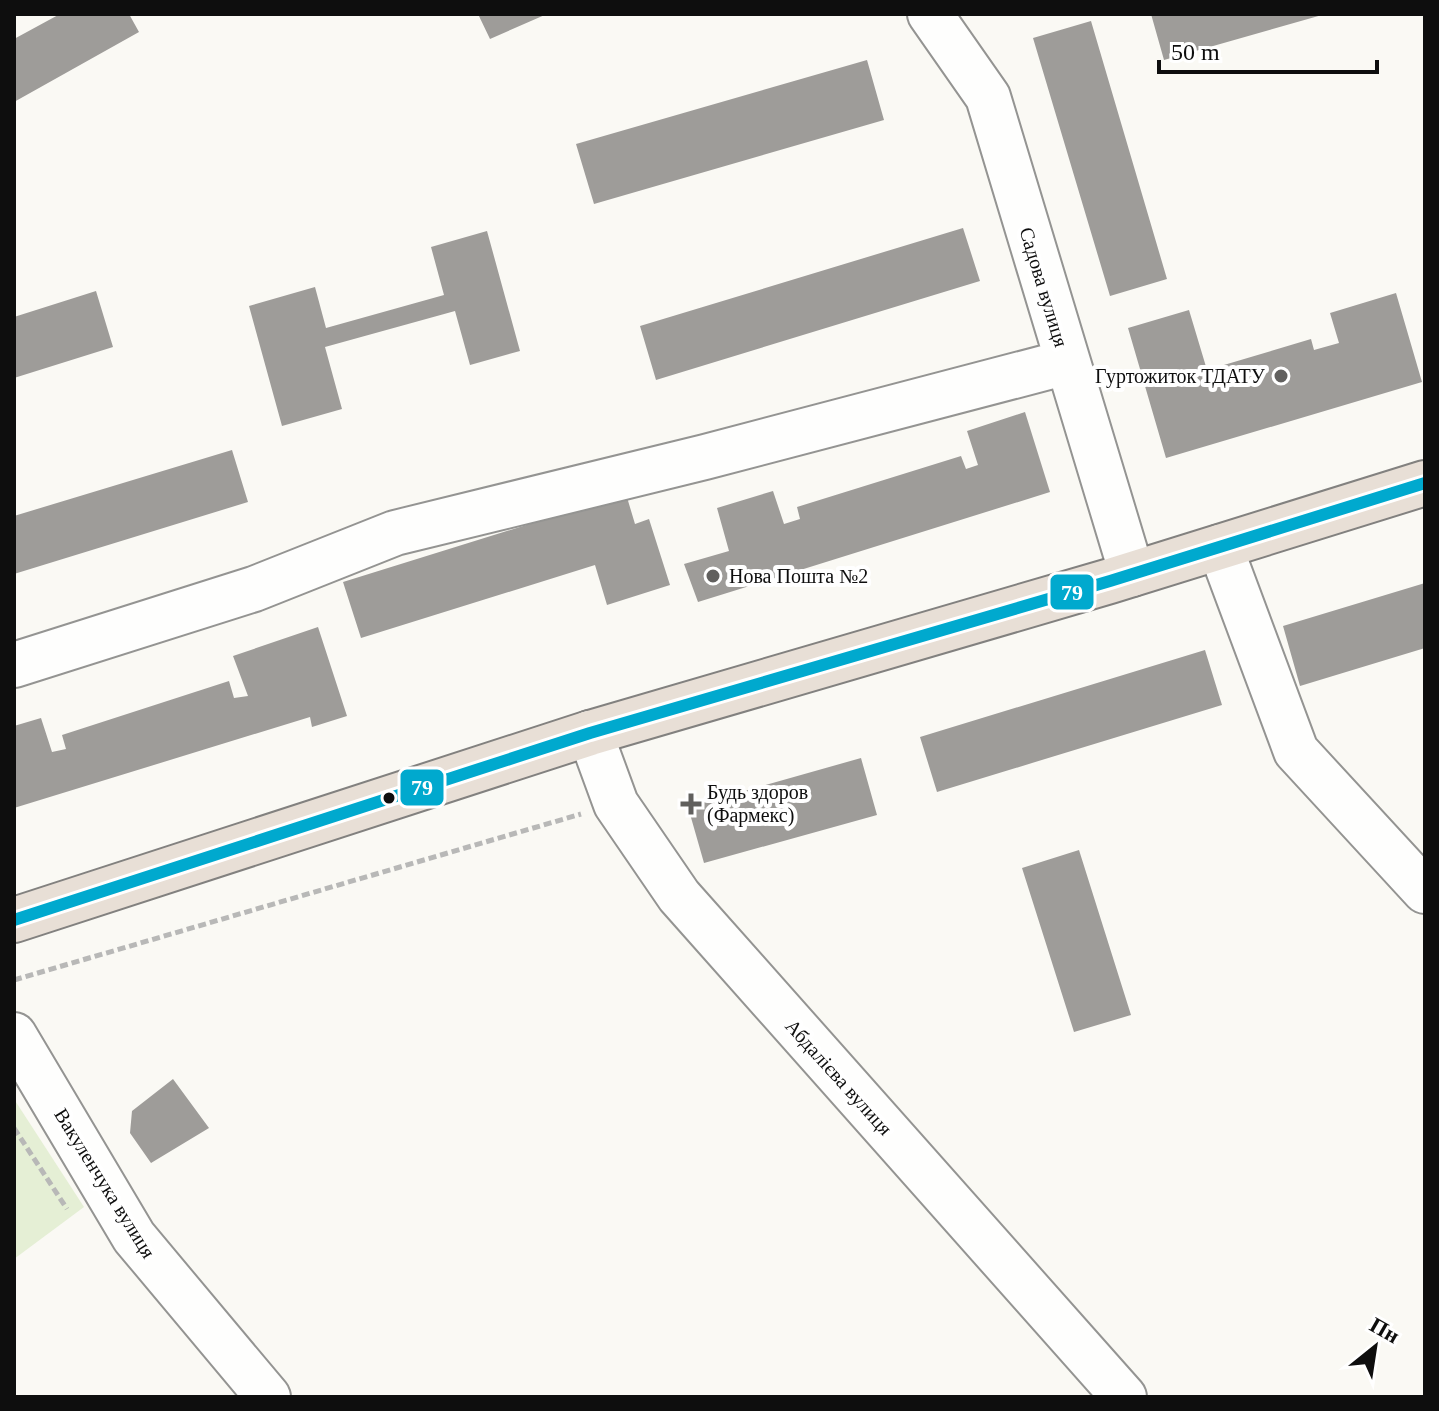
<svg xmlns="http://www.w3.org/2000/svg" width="1439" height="1411" font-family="'Times New Roman',serif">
<rect width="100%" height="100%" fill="#faf9f4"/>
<path fill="#e5efd5" d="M14 1099 84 1207 14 1259Z"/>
<path fill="#9e9c99" d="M60 14H129L139 32 14 102V39Z
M478 14H547L490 39Z
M1151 14H1322V15L1164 60Z
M1091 21 1167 279 1110 296 1033 38Z
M867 60 884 120 594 204 576 144Z
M963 228 980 281 656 380 640 326Z
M487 231 520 351 470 365 455 311 325 347 342 409 282 426 249 306 315 287 326 328 444 295 431 247Z
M96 291 113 347 14 378V317Z
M1396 293 1422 382 1166 458 1128 328 1189 310 1207 370 1311 339 1314 350 1339 343 1330 313Z
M1025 412 1050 492 698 602 684 564 729 551 717 508 773 491 784 524 800 519 797 507 961 456 966 469 978 465 967 431Z
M232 450 248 502 14 574V516Z
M626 494 635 524 649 519 670 585 607 605 595 565 361 638 343 582Z
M1425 583V648L1300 686 1283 626Z
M318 627 347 716 312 727 310 717 14 808V726L41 718 52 752 66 749 62 735 229 681 234 698 248 696 233 656Z
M1205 650 1222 705 937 792 920 737Z
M861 758 877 815 704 863 688 807Z
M1079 850 1131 1015 1074 1032 1022 868Z
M173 1079 209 1128 151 1163 130 1133 132 1111Z"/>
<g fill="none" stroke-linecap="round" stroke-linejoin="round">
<defs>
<path id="minor" d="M930 14 988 97 1132 574
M1220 547 1296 751 1425 891
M14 665 254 589 395 533 705 457 1067 362
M590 733 616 804 679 896 1124 1397
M14 1035 134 1237 268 1397"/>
<path id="highway" d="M14 920 590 733 1110 581 1425 483"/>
</defs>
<use href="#minor" stroke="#949492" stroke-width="48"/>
<use href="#highway" stroke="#82817f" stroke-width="48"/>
<path stroke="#b8b8b7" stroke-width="5" stroke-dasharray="8 4" stroke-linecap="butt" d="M14 980 581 814
M14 1128 67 1209"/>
<use href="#minor" stroke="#fefefd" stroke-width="44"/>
<use href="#highway" stroke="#e8dfd6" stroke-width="44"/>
<defs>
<path id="bus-1" d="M14 920 590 733 1110 581 1425 483"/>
</defs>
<use href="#bus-1" stroke="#fff" stroke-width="18"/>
<use href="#bus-1" stroke="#00a9ce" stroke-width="12"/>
</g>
<g fill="#61605e" stroke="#fff" stroke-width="3">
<circle cx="1281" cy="376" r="8"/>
<circle cx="713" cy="576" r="8"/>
<path d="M687 792h8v8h8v8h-8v8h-8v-8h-8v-8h8z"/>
</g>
<circle fill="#0e0e0e" stroke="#fff" stroke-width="3" cx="389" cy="798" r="7"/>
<g text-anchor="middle" stroke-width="8" stroke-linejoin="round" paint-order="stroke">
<g font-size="20" fill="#0e0e0e" stroke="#fff">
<text transform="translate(1044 287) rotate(73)" y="7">Садова вулиця</text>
<text transform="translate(839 1077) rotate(48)" y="7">Абдалієва вулиця</text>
<text transform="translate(105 1183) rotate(58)" y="7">Вакуленчука вулиця</text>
</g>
<g font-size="20" fill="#0e0e0e" stroke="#fff" text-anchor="start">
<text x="1265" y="383" text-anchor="end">Гуртожиток ТДАТУ</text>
<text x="729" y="583">Нова Пошта №2</text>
<text x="707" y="799">Будь здоров<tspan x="707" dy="23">(Фармекс)</tspan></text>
</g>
</g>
<g stroke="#fff" stroke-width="3">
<rect x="1049" y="573" width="46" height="38" rx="8" fill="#00a9ce"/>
<rect x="399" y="768" width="46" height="39" rx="8" fill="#00a9ce"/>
</g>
<g font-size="22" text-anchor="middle" font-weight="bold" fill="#fff">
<text x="1072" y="600">79</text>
<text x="422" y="795">79</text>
</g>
<rect width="1439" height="1411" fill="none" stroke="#0e0e0e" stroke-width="32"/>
<g transform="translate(1375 1347) rotate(30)" stroke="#ffffff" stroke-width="6" paint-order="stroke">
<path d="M0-6L14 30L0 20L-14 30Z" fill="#0e0e0e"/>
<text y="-12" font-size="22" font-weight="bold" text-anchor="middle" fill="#0e0e0e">Пн</text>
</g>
<path d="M1159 60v12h218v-12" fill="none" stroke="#0e0e0e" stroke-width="4"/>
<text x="1171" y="60" font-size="24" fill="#0e0e0e" stroke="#ffffff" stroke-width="6" paint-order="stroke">50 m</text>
</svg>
